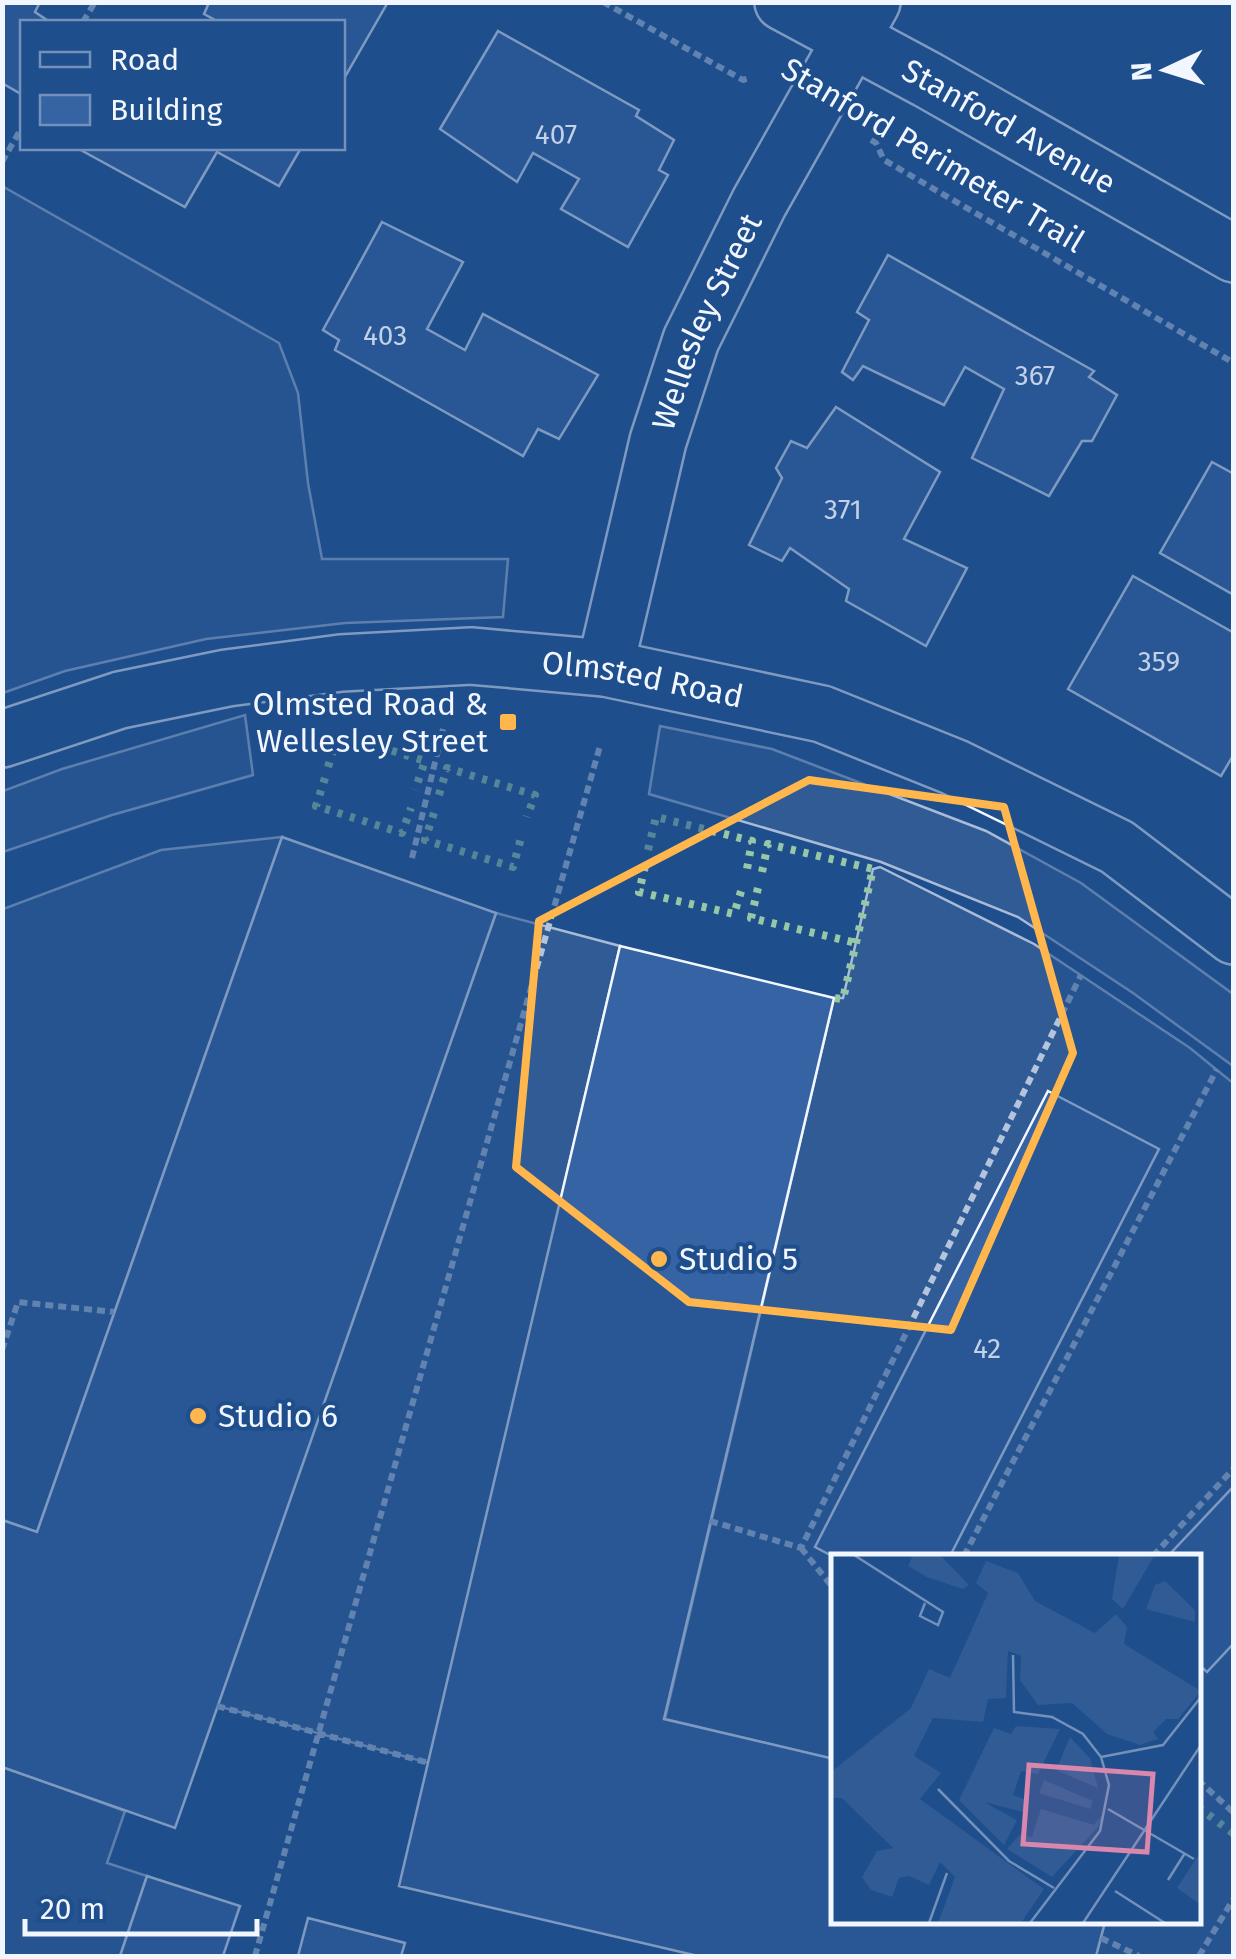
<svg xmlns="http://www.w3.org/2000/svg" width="1236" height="1959" font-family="'Fira Sans',sans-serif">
<rect width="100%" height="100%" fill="#1f4e8c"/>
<path fill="#305b95" stroke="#a8bbd7" stroke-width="2.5" d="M2 186 279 343 298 393 308 483 322 559H508L503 617 345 623 206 639 65 671 3 693Z
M245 715 253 775 112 815 3 852V791L62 769Z
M660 726 772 749 986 831 1081 883 1233 994V1066L1133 993 1018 917 881 862 649 794Z
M282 837 37 1532 3 1520V909L161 850Z
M880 867 1034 944 1190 1048 1233 1083V1956H1096L1105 1922H1198V1556H834L833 1759 665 1719 834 998H843L873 869Z
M496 913 620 946 429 1763 217 1706Z
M3 1767 125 1811 107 1863 147 1876 120 1956H3Z"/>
<path fill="#3563a3" stroke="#f2f6ff" stroke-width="2.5" d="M2 2H40L35 12 50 22H22L21 94 2 83Z
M203 2H388L342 82V22H219L204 14 208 5Z
M498 31 639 110 636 116 674 140 659 170 668 175 628 247 561 209 579 179 533 153 517 182 440 129Z
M77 148H301L279 186 217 152 185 207Z
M382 222 463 262 427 329 465 350 483 314 598 375 559 439 538 429 523 456 335 350 339 340 323 330Z
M888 255 1094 371 1089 377 1117 395 1092 441H1082L1049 496 972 458 1004 389 965 367 944 405 863 366 853 380 842 372 869 320 857 312Z
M836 407 940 472 904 539 967 568 926 646 846 601 849 589 790 548 782 561 749 545 782 478 776 468 791 441 807 448Z
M1212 462 1234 474V595L1160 553Z
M1133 576 1234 633V754L1221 776 1068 689Z
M282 837 496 913 175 1828 2 1767V1520L37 1532Z
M620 946 834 998 664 1719 834 1759V1922H1105L1096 1956H698L399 1886Z
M1048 1091 1159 1149 950 1556 834 1557 815 1547Z
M1234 1486V1643L1207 1672 1198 1664V1556H1168Z
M147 1876 240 1906 223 1956H120Z
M308 1918 405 1943 401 1956H298Z"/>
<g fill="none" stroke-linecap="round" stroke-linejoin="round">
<defs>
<g id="minor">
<path id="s1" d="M605 668 658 441 691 340 759 203 872 2"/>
<path id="s2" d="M2 739 120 700 227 678 341 663 471 656 605 668 822 714 954 767 1117 847 1234 936"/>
</g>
<g id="tertiary">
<path id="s3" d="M783 2 928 80 1234 254"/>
</g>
</defs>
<use href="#minor" stroke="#f2f6ff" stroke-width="60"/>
<use href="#tertiary" stroke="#f2f6ff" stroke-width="60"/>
<path stroke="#b3c4dc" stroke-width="6" stroke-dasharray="8 5" stroke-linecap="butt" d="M603 2 743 80 750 78
M83 22 95 2
M871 140 876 143 884 160 1234 363
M2 162 22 127
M412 858 443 729
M2 1350 18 1302 114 1312
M710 1521 801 1548 1081 975
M801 1548 834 1589
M964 1556 1217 1069
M1153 1556 1234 1468
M217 1706 429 1763
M1198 1780 1234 1813
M1101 1938 1139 1956
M255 1956 600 746
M1199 1956 1234 1898"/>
<use href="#minor" stroke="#1f4e8c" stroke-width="55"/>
<use href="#tertiary" stroke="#1f4e8c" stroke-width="55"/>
<path stroke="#97c8a6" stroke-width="8" stroke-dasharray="5 8" stroke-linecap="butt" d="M328 767 338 734 425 761 415 790
M325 778 316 806 402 833 411 808
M439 795 447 768 535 795 527 817
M434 813 425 840 513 867 521 838
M648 850 656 817 752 841 747 869
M645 866 639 892 734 914 743 885
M762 872 768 844 873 869 843 999 834 998
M758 888 751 918 856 943
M1198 1807 1234 1834"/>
</g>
<path d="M0 0H1236V1959H0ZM809 780 1004 807 1073 1053 951 1330 689 1302 516 1167 539 921Z" fill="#1f4e8c" fill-opacity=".55" fill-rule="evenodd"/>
<path fill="none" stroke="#ffb74d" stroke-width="8" stroke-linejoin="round" d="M809 780 1004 807 1073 1053 951 1330 689 1302 516 1167 539 921Z"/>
<g fill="#ffb74d" stroke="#1f4e8c" stroke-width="4">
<rect x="498" y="712" width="20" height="20" rx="5"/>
<circle cx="659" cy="1259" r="10"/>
<circle cx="198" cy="1416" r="10"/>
</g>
<g text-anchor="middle" stroke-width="8" stroke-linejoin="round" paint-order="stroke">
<g font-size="28" fill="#c3d1e8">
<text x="556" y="144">407</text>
<text x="385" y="345">403</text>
<text x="1035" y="385">367</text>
<text x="843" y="519">371</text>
<text x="1159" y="671">359</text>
<text x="987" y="1358">42</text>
</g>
<g font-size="32" fill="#f2f6ff" stroke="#1f4e8c">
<text dy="11" stroke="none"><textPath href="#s3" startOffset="258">Stanford Avenue</textPath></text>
<text transform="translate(933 155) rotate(31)" y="11">Stanford Perimeter Trail</text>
<text dy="11" stroke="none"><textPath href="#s1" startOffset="362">Wellesley Street</textPath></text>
<text dy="11" stroke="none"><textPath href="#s2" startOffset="652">Olmsted Road</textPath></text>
</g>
<g font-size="32" fill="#f2f6ff" stroke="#1f4e8c" text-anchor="start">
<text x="488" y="715" text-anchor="end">Olmsted Road &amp;<tspan x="488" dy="37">Wellesley Street</tspan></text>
<text x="679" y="1270">Studio 5</text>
<text x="218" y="1427">Studio 6</text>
</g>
</g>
<g transform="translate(831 1554)">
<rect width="370" height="370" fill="#1f4e8c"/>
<path d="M82 1H109L138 31 132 35 96 23 77 12ZM288 1 323 2 292 55 281 45ZM155 7 187 19 204 47 264 79 285 60 296 73 293 90 370 137 347 165H335L322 178 327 185 309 191 276 180 241 149 207 151 189 126 190 102 177 97 175 144 157 145 152 168 102 164 83 202 110 219 89 245 213 335 190 369H107L124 323 109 308 98 331 78 322 68 324 61 343 40 336 31 323 46 297 62 294 11 244H0V218L80 154 98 115 119 124 157 39 145 29ZM334 27 364 56V68L315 55 324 31ZM185 172 229 175 207 220 190 217 182 241 196 246 192 258 153 248 186 266 173 291 128 246 163 174 180 180ZM239 183 259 204 267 234 225 216ZM213 226 262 247 259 255 208 239ZM210 255 263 271 273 259 267 273 221 323 176 295 189 280 201 283ZM370 297V351L346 334Z" fill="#305b95"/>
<path fill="none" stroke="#7391ba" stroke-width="2.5" d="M23 1 112 58 107 71 89 62 94 49M182 101 183 158 221 163 252 180 270 203 278 231 269 277 199 369M270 203 332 191 370 143M107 235 178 307 223 334M277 255 363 305M337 326 354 299M284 337 334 369M98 369 116 319M252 369 370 191"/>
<path fill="#da87ad" fill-opacity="0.15" stroke="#da87ad" stroke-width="5" d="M198 211 322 220 316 298 192 290Z"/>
<rect width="370" height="370" fill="none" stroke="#f2f6ff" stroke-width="5"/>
</g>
<rect width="1236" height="1959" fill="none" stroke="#f2f6ff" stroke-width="10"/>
<rect x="20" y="20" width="325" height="130" fill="#1f4e8c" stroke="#7391ba" stroke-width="2.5"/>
<rect x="40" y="52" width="50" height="15" fill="#1f4e8c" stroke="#7391ba" stroke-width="2.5"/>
<text x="110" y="70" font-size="30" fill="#f2f6ff">Road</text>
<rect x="40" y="95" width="50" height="30" fill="#3563a3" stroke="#7391ba" stroke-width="2.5"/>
<text x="110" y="120" font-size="30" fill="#f2f6ff">Building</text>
<g transform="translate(1166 70) rotate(266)" stroke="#1f4e8c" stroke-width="8" paint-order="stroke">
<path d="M0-8L18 38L0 25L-18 38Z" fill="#f2f6ff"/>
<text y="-15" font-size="28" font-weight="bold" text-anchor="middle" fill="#f2f6ff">N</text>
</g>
<path d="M25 1919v15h232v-15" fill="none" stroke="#f2f6ff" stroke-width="5"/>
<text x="40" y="1919" font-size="30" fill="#f2f6ff" stroke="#1f4e8c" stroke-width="8" paint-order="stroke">20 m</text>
</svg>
